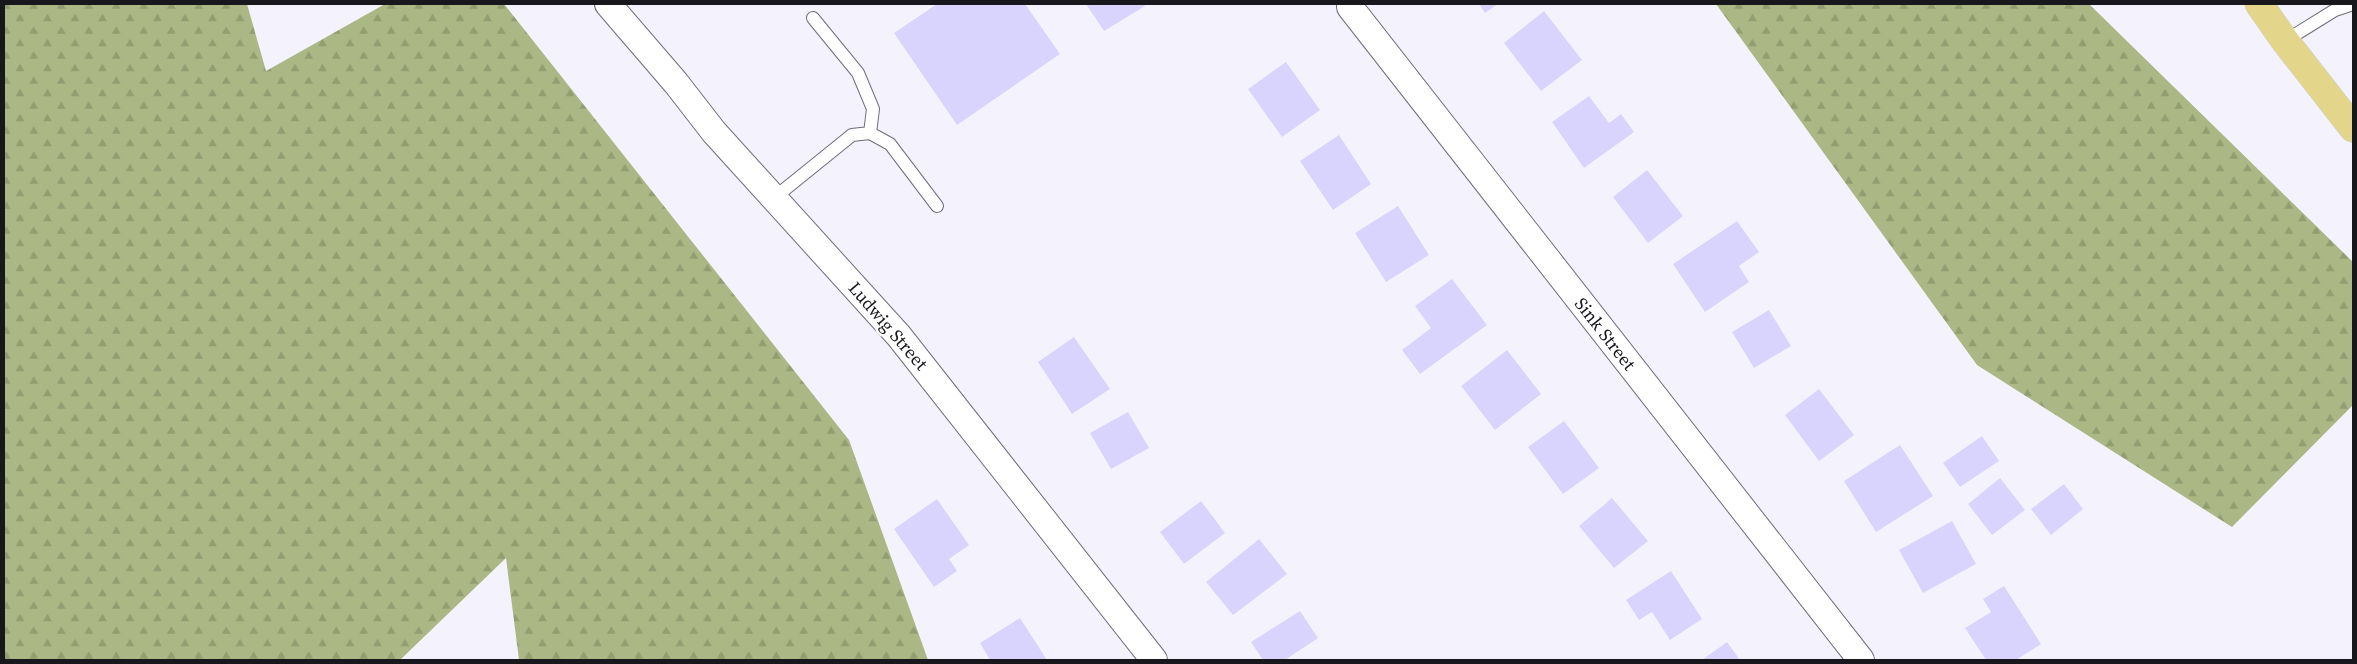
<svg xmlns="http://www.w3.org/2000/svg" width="2357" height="664" font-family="'Source Serif 4',serif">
<defs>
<pattern id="forest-firs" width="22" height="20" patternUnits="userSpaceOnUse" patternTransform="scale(1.25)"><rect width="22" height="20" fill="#abb784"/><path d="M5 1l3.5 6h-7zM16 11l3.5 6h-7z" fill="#929d71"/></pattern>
</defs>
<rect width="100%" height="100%" fill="#f4f3fd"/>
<path fill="url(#forest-firs)" d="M4 4H247L266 71 385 4H504L849 440 928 660H519L506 558 400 660H4Z
M1716 4H2089L2353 262V405L2232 527 1977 365Z"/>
<path fill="#d9d4fd" d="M937 4H1025L1060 54 957 125 894 33Z
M1086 4H1143L1145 6 1104 31Z
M1479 4H1498L1485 13Z
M1544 11 1582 60 1541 91 1504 43Z
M1286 62 1320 110 1282 137 1248 89Z
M1589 96 1609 123 1621 114 1634 132 1584 168 1552 122Z
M1339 135 1371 184 1333 210 1300 161Z
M1647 170 1683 216 1648 243 1613 197Z
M1398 206 1429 255 1386 282 1355 233Z
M1737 221 1759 252 1739 266 1749 282 1705 312 1673 264Z
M1452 279 1487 325 1420 374 1402 350 1431 328 1415 306Z
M1769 310 1791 346 1754 368 1732 332Z
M1074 337 1110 389 1072 414 1038 362Z
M1507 350 1541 394 1495 430 1461 386Z
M1819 389 1854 435 1819 461 1785 415Z
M1128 412 1149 448 1111 469 1090 433Z
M1564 421 1599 468 1563 494 1528 447Z
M1982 436 1999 461 1960 487 1943 463Z
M1900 445 1933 496 1876 532 1844 481Z
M2000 478 2025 510 1992 535 1968 504Z
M2064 484 2083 509 2051 535 2031 509Z
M1612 498 1648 541 1614 568 1579 526Z
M937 499 969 545 949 559 957 571 934 587 894 529Z
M1201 501 1225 533 1184 564 1160 532Z
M1952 521 1976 564 1923 593 1899 550Z
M1259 539 1287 574 1233 615 1206 582Z
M1671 571 1702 619 1670 640 1652 612 1639 620 1626 600Z
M2004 586 2041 644 2016 660H1986L1965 628 1991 612 1983 599Z
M1300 611 1318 638 1285 660H1263L1251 642Z
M1020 618 1047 660H990L980 643Z
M1727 642 1740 660H1702Z"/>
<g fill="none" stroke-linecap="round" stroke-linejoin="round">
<defs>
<path id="service" d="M813 18 858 73 873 109 870 133
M2285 41 2335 10 2353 4
M774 198 852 135 870 133 890 144 937 206"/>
<path id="minor" d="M608 4 676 83 714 132 899 336 1154 660
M1350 7 1861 660"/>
<path id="primary" d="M2259 4 2285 41 2353 128"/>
</defs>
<use href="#service" stroke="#6f6d7b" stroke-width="14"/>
<use href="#minor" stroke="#6f6d7b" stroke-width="28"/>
<use href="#primary" stroke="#d1d1d2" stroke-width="29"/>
<use href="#service" stroke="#fff" stroke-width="12"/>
<use href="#minor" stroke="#fff" stroke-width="26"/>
<use href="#primary" stroke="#e3d68b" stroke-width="28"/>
</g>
<g text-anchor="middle" stroke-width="5" stroke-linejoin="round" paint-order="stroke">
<g font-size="18" fill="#17171c" stroke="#fff">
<text transform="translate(888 326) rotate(49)" y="6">Ludwig Street</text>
<text transform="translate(1605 334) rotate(52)" y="6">Sink Street</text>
</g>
</g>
<rect width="2357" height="664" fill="none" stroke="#17171c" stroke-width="10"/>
</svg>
